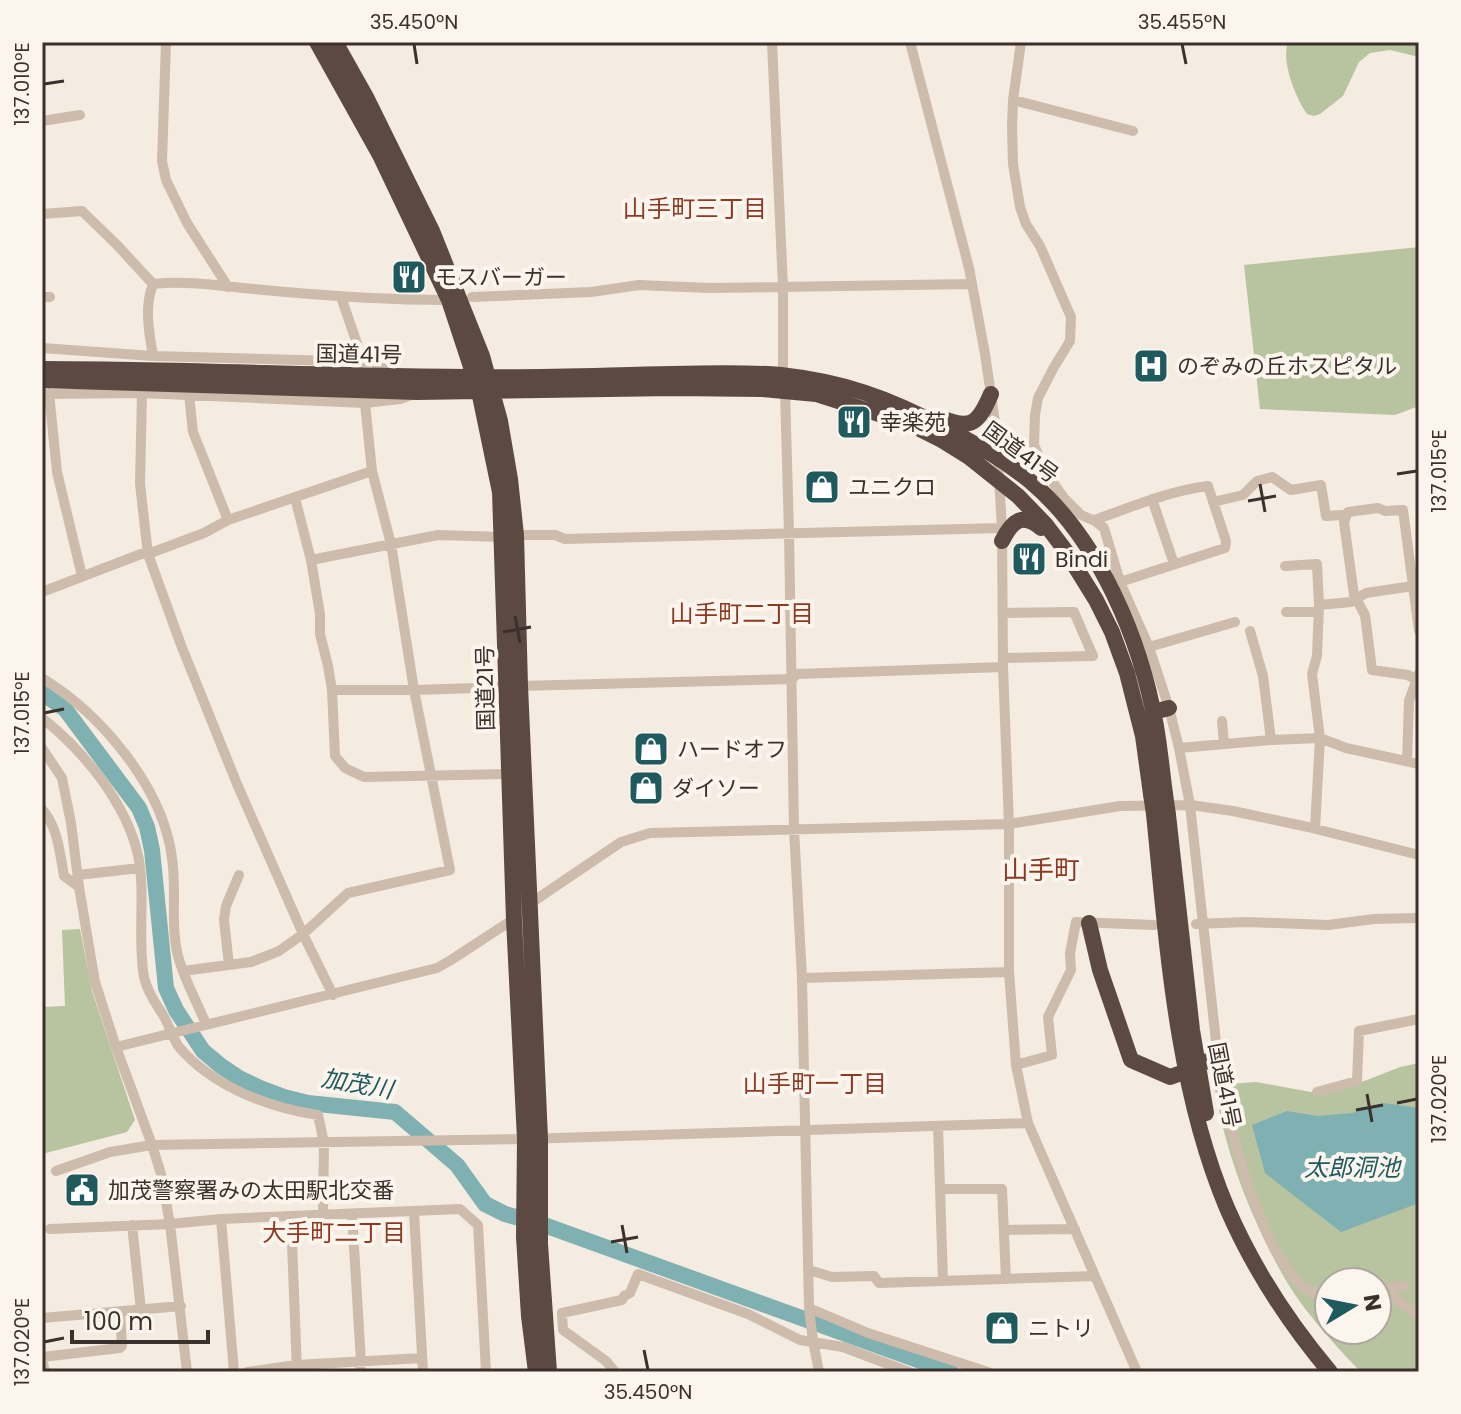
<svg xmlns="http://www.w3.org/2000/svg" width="1461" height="1414" font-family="Poppins,'Noto Sans JP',sans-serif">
<rect width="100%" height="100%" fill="#f4ebe1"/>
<path fill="#b8c4a0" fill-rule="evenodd" d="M1288 42H1419V57L1390 50 1370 53 1359 62 1343 96 1320 114 1314 116 1307 114C1295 97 1281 61 1288 42Z
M1419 247V406L1395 415 1260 409 1244 265Z
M80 929 92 991 135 1120 127 1132 42 1154V1007L65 1006 62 930Z
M1419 1063V1372H1361C1338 1349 1307 1314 1290 1287 1264 1245 1239 1187 1226 1139 1221 1122 1218 1103 1214 1085L1256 1082 1322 1094 1367 1080 1400 1067ZM1329 1282H1377V1330H1329Z"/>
<path fill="#7fb0b2" d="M1384 1103 1419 1108V1203L1341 1232 1265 1173 1252 1125 1287 1111 1317 1116 1352 1113Z"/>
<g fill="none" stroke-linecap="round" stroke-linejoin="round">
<path stroke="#7fb0b2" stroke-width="16" d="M42 693 65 709 139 808 147 827 152 850 166 988 176 1010 203 1051 221 1066 239 1078 260 1088 284 1097 308 1103 395 1112 457 1165 485 1204 505 1214 547 1226 951 1372"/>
<path stroke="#cdbbac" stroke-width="10" d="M166 42 162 161 166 180 187 223 228 287
M772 42 783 287V376
M910 42 969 268 985 354 996 429 1002 528 1003 667 1009 824V972L1016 1065 1028 1123 1137 1372
M1021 42 1013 100 1012 126 1013 164 1020 207 1026 224 1040 246 1071 317 1070 341 1054 367 1038 398 1035 415 1034 445 1046 473 1064 498 1081 515 1095 521 1104 528 1120 582 1149 647 1169 708 1179 748 1190 805 1221 1087C1232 1136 1264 1259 1305 1288 1313 1293 1320 1294 1329 1295
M1013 100 1133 131
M42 121 80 115
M42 214 82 211 117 245 153 284
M153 284C189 280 227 287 264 290 326 296 387 300 449 300
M153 284C144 308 149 331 153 356
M42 297H50
M341 297 361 355V362
M472 297 591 292 639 285 710 288 972 284
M42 348 153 356 373 362 396 375
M785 390 789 533 794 829 802 978 809 1308 813 1341 819 1372
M49 393 57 472 82 576
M142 393 140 484 148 554 181 645 237 784 303 934 333 995
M42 394 142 393 365 403 372 471 391 544 414 690 450 870 348 893 303 934 279 951 251 962 183 971
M189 395 193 432 228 520
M365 398V403L400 399 411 395
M295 498 311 560 320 614V634L328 666 332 690 335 756 345 768 364 777 508 774
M1152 499 1174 564
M1213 502 1243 495 1257 481 1272 477 1291 490 1321 485 1326 516 1343 515 1345 517
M1094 520C1132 507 1168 491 1208 486L1226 541 1225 548 1120 582
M516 535H555L565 539 1002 528
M311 560 438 535 502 537
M1285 566 1317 564 1319 605 1317 656 1312 674 1320 738 1315 829
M42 592 141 554H148L204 533 228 520 372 471
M1319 605 1351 602 1366 593 1413 586
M1286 612H1319
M1003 613 1074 612 1093 656 1003 658
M1250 631 1263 676 1271 740
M1149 647 1235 622
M42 678C101 714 163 787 172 858 177 890 170 923 178 956 184 979 197 1002 206 1024
M1416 680 1408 675 1372 670 1365 615 1354 595 1344 522 1348 512 1378 508 1385 511 1403 510 1419 631
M520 686 792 679 797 674 1003 667
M332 690H414L507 687
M42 718C84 751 126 803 138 855 146 892 137 938 144 977 147 991 155 1002 163 1015 169 1025 172 1037 179 1047 212 1086 269 1108 318 1115L324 1143 323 1215
M1222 721 1224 744
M42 748 62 778 71 823 79 887 95 982 116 1047 152 1145 525 1139 1028 1123
M1179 748 1271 740 1320 738 1346 748 1419 764
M1407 761 1409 701 1419 673
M42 809C58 827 60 854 64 876L79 887
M78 875 140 868
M528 905 621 842 650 833 1009 824 1120 806 1190 805 1233 811 1308 827 1419 855
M1196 924 1247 922 1328 925 1374 919 1419 918
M229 965 224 920 226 906 239 875
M802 978 1009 972
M116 1047 437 968 451 960 517 917
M1016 1065 1052 1055 1048 1017 1071 970 1070 953 1076 922 1154 925
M1317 1092 1357 1081 1359 1031 1419 1019
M938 1126 943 1281
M56 1171 110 1152 152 1145 161 1174 170 1224 187 1372
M940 1189H1002L1006 1279
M414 1212 423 1372
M352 1214 361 1362 360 1372
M291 1216 297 1372
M221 1219 234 1372
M132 1225 141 1310
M50 1229 170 1224 221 1219 460 1209 478 1225 486 1372
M1004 1230 1075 1229
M809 1270 832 1277 874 1276 879 1283 1095 1276
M1378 1289 1404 1286
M1380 1289 1419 1315
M809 1308 868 1333 988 1372
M42 1318 181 1306
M42 1357 120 1348 122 1346 120 1312
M42 1360 45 1372
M247 1372 296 1365 422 1358
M615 1372 606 1361 563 1330 562 1313 622 1300 624 1296 630 1293 638 1274 748 1314 800 1340 843 1347 909 1372"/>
<path stroke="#5c4a42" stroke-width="16" d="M317 42 380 155 449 300 479 391 500 492 514 920 525 1139 524 1237 529 1316 536 1372
M335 42 367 99 432 231 482 356 500 421 510 479 516 535 520 686 540 1138V1244L549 1372
M42 369C190 369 339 377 487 377 549 378 610 375 672 374 708 373 745 372 781 375 844 382 888 398 943 427 973 442 1004 460 1030 481 1099 539 1141 640 1156 726 1160 749 1162 772 1165 794
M42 380 417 392 674 388 762 389 816 394 910 424 940 439 969 457 1018 496 1046 525 1065 550 1096 600 1112 632 1127 673 1143 736 1151 794
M942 418C972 431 979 422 991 394
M1002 541C1012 521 1022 512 1041 528
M1153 712 1169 708
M1154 814C1167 943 1176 1088 1227 1208 1253 1268 1288 1322 1330 1372
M1168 815 1192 1030 1206 1113
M1089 923 1100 970 1131 1060 1170 1077 1187 1071
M1197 1063 1218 1060"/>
<path stroke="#5c4a42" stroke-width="16" d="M1151 794 1154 814
M1165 794 1168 815"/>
</g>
<path fill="none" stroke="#3b302b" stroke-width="3" d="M414 44 417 64M1182 44 1186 64M44 84 64 81M1397 474 1417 471M1260 484 1265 512M1248 501 1276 496M515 616 520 643M503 632 531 627M44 713 64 709M1367 1094 1372 1122M1397 1103 1417 1099M1356 1110 1383 1105M622 1225 627 1253M611 1242 638 1237M44 1342 64 1338M644 1350 648 1370"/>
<defs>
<symbol id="restaurant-square" viewBox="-11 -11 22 22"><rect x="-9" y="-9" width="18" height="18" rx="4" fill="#1f5a5e" stroke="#fbf5ee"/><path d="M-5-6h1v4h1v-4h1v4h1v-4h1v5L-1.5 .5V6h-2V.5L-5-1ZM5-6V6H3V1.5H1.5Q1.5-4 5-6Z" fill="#fff"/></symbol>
<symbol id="hospital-square" viewBox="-11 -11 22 22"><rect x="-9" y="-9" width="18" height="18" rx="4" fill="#1f5a5e" stroke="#fbf5ee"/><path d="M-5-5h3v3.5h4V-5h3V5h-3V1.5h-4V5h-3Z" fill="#fff"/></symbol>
<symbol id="shop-square" viewBox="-11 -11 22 22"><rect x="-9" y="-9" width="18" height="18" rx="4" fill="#1f5a5e" stroke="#fbf5ee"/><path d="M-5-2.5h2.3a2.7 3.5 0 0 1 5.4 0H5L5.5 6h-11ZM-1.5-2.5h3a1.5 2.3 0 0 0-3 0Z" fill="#fff"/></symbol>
<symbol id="civic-square" viewBox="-11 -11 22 22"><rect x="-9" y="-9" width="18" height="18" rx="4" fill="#1f5a5e" stroke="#fbf5ee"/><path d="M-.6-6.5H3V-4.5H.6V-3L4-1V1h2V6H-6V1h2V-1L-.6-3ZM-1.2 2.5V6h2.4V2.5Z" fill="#fff"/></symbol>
</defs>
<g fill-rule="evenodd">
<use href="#restaurant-square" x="389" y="257" width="40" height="40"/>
<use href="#hospital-square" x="1131" y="346" width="40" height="40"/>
<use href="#restaurant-square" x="834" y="402" width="40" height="40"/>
<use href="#shop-square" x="802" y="467" width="40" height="40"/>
<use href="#restaurant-square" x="1009" y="539" width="40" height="40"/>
<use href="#shop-square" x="631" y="729" width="40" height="40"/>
<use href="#shop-square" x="626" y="768" width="40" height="40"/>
<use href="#civic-square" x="62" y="1170" width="40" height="40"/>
<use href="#shop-square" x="982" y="1308" width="40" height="40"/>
</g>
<g text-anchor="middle" stroke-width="8" stroke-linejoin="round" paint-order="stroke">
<g font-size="22" fill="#3b302b" stroke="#fbf5ee" text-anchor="start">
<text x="435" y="285">モスバーガー</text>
<text x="1177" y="374">のぞみの丘ホスピタル</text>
<text x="880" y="430">幸楽苑</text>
<text x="848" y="495">ユニクロ</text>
<text x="1055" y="567">Bindi</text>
<text x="677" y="757">ハードオフ</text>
<text x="672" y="796">ダイソー</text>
<text x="108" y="1198">加茂警察署みの太田駅北交番</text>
<text x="1028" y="1336">ニトリ</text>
</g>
<g font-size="22" fill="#3b302b" stroke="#fbf5ee">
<text transform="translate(359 354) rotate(1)" y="8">国道41号</text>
<text transform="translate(1021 452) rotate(36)" y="8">国道41号</text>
<text transform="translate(485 688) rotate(-91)" y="8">国道21号</text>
<text transform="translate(1225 1085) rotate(79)" y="8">国道41号</text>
</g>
<g font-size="24" fill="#8c3b22" stroke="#fbf5ee">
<text x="695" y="217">山手町三丁目</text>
<text x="742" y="622">山手町二丁目</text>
<text x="815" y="1092">山手町一丁目</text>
<text x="334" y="1241">大手町二丁目</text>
</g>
<g font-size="24" font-style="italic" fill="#1f5a5e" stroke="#fbf5ee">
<text transform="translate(357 1084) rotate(10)" y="8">加茂川</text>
<text x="1352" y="1176">太郎洞池</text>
</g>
<g font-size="26" fill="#8c3b22" stroke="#fbf5ee">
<text x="1041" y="879">山手町</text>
</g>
</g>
<rect width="1461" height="1414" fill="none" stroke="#fbf5ee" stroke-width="88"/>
<g transform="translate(1353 1306) rotate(80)"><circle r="38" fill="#fbf5ee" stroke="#aea6a0" stroke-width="2"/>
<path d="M0-6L14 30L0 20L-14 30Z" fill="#1f5a5e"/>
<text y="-12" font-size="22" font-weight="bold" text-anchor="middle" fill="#3b302b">N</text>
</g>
<path d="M72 1330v12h136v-12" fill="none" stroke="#3b302b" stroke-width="4"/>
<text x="84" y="1330" font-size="24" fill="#3b302b" stroke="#fbf5ee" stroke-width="6" paint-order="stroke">100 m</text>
<rect x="44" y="44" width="1373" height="1326" fill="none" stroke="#3b302b" stroke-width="3"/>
<g font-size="20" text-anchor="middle" fill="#3b302b">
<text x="414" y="29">35.450°N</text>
<text x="1182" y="29">35.455°N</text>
<text transform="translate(22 84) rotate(-90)" y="7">137.010°E</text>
<text transform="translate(1439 471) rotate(-90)" y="7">137.015°E</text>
<text transform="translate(22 713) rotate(-90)" y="7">137.015°E</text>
<text transform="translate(1439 1099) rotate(-90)" y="7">137.020°E</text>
<text transform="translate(22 1342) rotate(-90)" y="7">137.020°E</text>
<text x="648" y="1399">35.450°N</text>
</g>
</svg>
